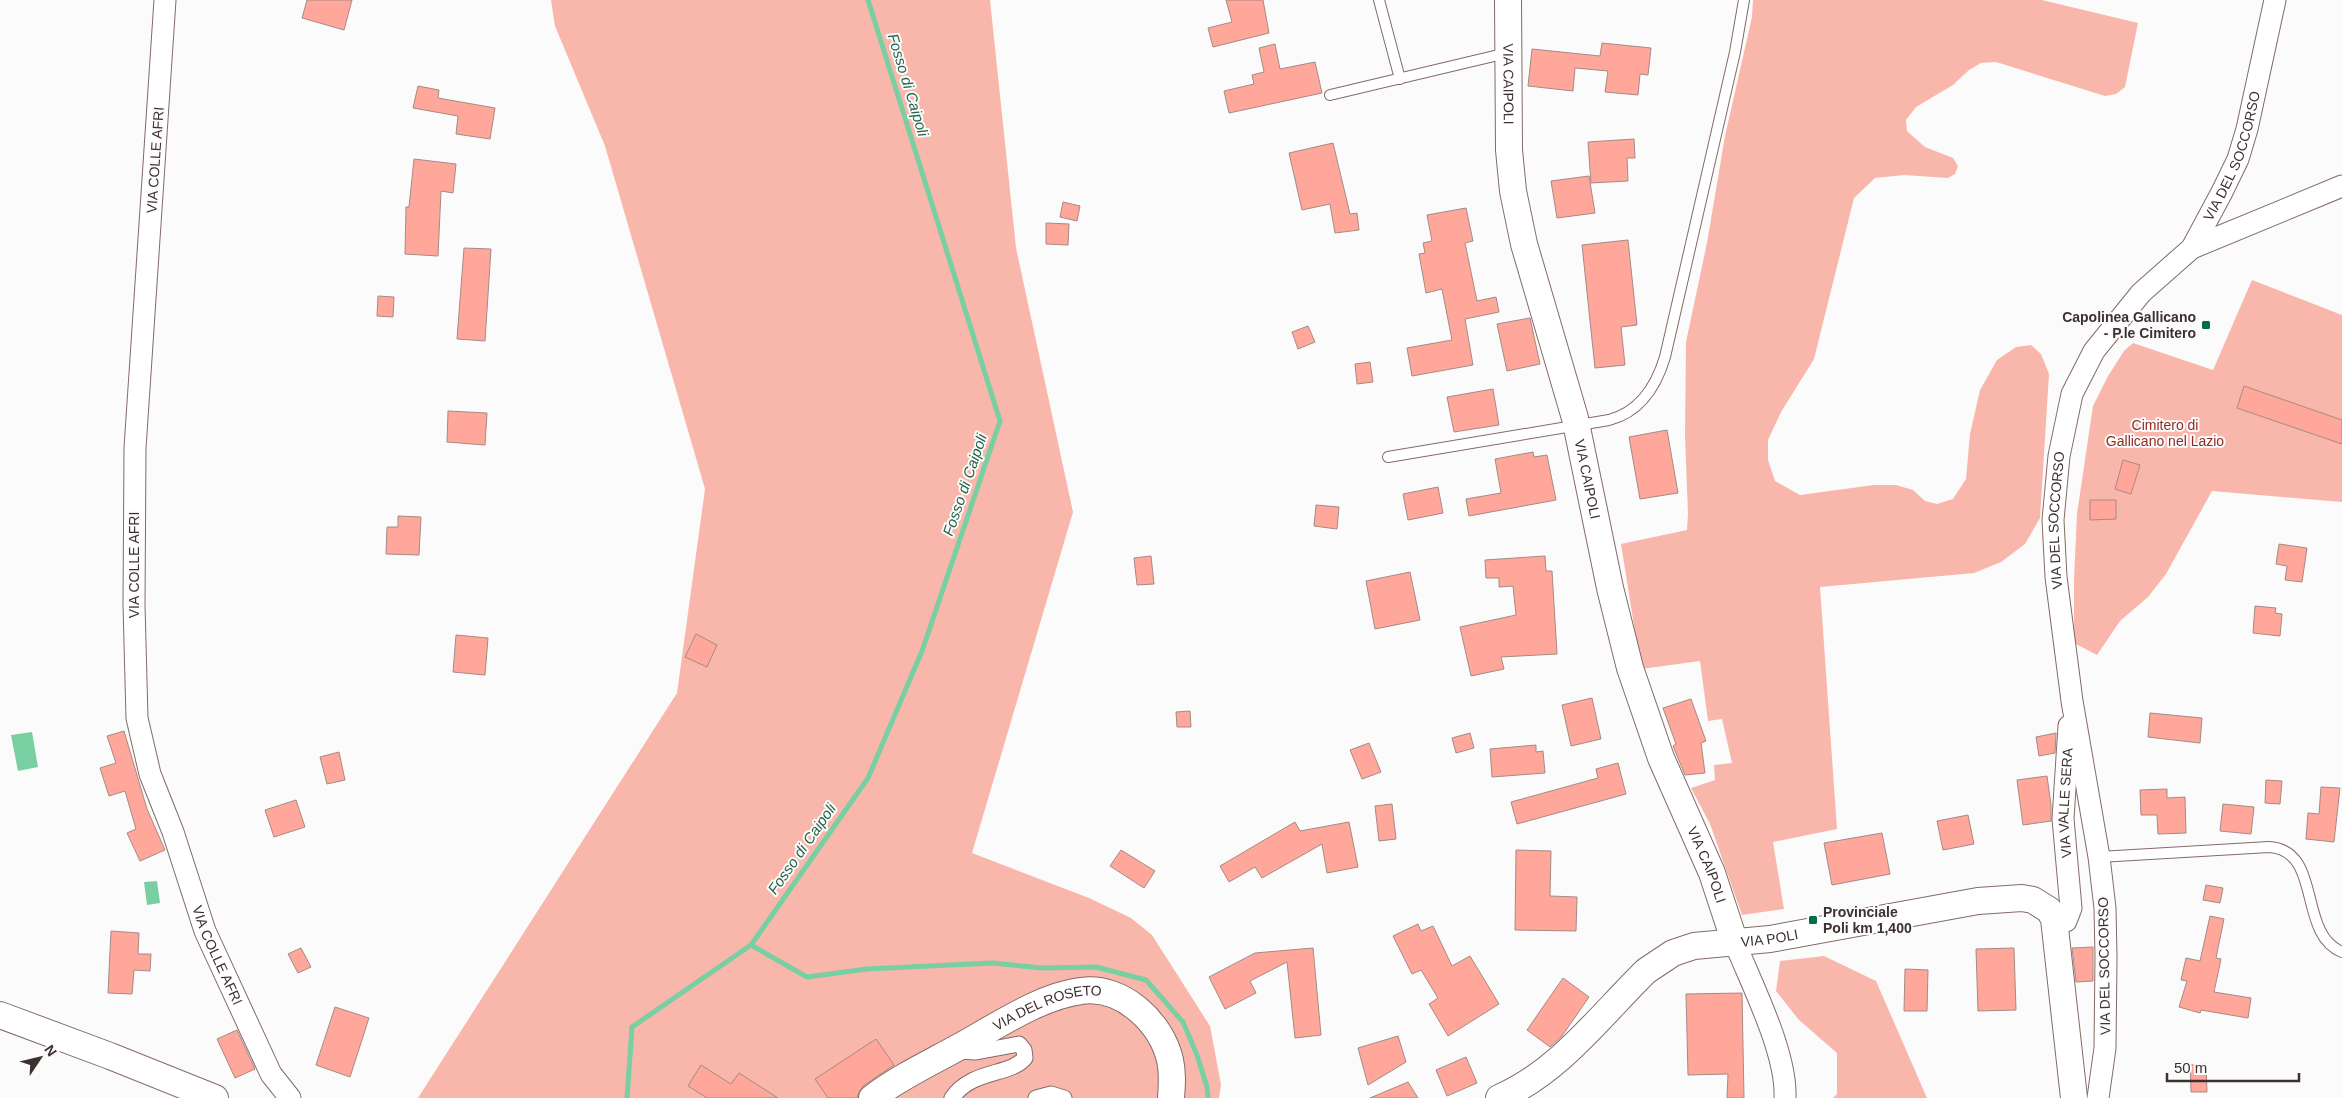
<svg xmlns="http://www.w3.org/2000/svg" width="2342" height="1098" font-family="Helvetica,sans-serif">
<rect width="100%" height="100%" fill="#fbfbfb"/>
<path fill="#f9b6ab" d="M551 0H990L1016 248 1073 512 972 853 1089 898 1131 918 1152 935 1210 1026 1221 1085 1219 1098H418L677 693 705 489 605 146 555 26Z
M1753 0H2042L2138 23 2125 87 2116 94 2105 96 1996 62 1981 63 1969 70 1953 85 1916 107 1906 120 1907 131 1925 147 1953 158 1958 166 1955 174 1948 178 1904 175 1875 178 1854 198 1814 359 1781 412 1768 440V460L1775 481 1800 495 1874 485H1896L1913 490 1925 501 1937 504 1953 499 1966 479 1970 434 1980 390 1997 360 2016 347 2031 345 2041 354 2049 374 2040 518 2025 544 2001 562 1974 573 1820 587 1837 829 1773 842 1784 909 1742 915 1710 824 1691 788 1715 780 1714 765 1732 763 1722 719 1708 721 1700 661 1641 669 1621 544 1687 530 1688 514 1685 436 1686 342 1707 243 1725 136 1752 17Z
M2252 280 2342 315V502L2212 491 2166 574 2148 597 2120 621 2097 655 2074 643V580L2077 514 2093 406 2108 376 2124 351 2133 343 2213 370Z
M1824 956 1876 981 1927 1098H1833L1837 1094V1053L1799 1020 1776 991 1780 961Z"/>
<path fill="#78cfa2" d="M32 732 38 767 18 771 11 735Z
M157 881 160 903 147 905 144 882Z"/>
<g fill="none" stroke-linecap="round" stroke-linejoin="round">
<path stroke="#78cfa2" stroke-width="5" d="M868 0 1000 421 922 651 868 778 751 945 807 977 867 969 992 963 1042 968 1096 967 1146 980 1183 1022 1197 1055 1207 1087 1208 1098
M627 1098 632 1027 751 945"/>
</g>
<path fill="#ffa79a" stroke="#a58a85" d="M307 0H352L344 30 302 18Z
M1226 0H1263L1269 33 1213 47 1208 28 1232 22Z
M1602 43 1651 48 1648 75 1640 74 1638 95 1605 92 1608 71 1575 68 1573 91 1528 86 1532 49 1600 56Z
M1275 44 1280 69 1315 62 1322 93 1229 113 1224 91 1254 84 1252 75 1264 72 1259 48Z
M418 86 439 90 438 98 495 108 490 139 456 134 458 116 413 108Z
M1634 139 1635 158H1627L1628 181 1591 183 1588 142Z
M1333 143 1350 214 1357 213 1359 230 1335 233 1330 204 1302 210 1289 153Z
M414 159 456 164 453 193 441 191 438 256 405 254 406 207H409Z
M1589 176 1595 213 1557 218 1551 181Z
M1063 202 1080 206 1077 221 1060 217Z
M1466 208 1473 241 1465 243 1477 301 1496 297 1499 312 1465 319 1473 365 1412 376 1407 348 1452 340 1442 289 1426 293 1419 254 1425 253 1423 243 1432 241 1427 215Z
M1046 223 1069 224 1068 245 1046 244Z
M1628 240 1637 325 1621 327 1625 365 1595 368 1582 245Z
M464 248 491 249 485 341 457 339Z
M378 296 394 297 393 317 377 316Z
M1530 318 1540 364 1507 371 1497 324Z
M1308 326 1315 342 1298 349 1292 332Z
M1370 362 1373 382 1357 384 1355 364Z
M2244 386 2342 420V444L2237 408Z
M1493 389 1499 425 1454 432 1447 397Z
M448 411 487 413 485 445 447 442Z
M1667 430 1678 493 1640 499 1629 437Z
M1533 452 1534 457 1547 455 1556 500 1469 516 1466 499 1501 493 1495 459Z
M2123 460 2140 465 2131 494 2115 489Z
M1438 487 1443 513 1408 520 1403 494Z
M2090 500H2116V519L2090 520Z
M1316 505 1339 507 1337 529 1314 526Z
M398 516 421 517 419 555 386 554 387 527H398Z
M2279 544 2307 548 2302 582 2285 580 2287 566 2276 564Z
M1151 556 1154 584 1137 585 1134 558Z
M1545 556 1546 571H1552L1557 654 1501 657 1504 669 1471 676 1460 627 1516 615 1513 586 1499 587V578H1486L1485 560Z
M1410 572 1420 620 1375 629 1366 581Z
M2255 606 2276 608 2275 613 2282 614 2280 636 2253 633Z
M696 634 717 645 707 667 685 657Z
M456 635 488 638 485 675 453 672Z
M1592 698 1601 739 1571 746 1562 705Z
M1691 699 1706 741 1701 743 1705 773 1685 775 1673 746 1676 744 1663 708Z
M1190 711 1191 727H1177L1176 712Z
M2150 713 2202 718 2200 743 2148 737Z
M124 731 147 809 165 850 140 861 127 833 136 829 125 791 109 796 100 768 116 763 107 736Z
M1470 733 1474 748 1456 753 1452 738Z
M2056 733 2055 753 2039 756 2036 737Z
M1369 743 1381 772 1362 779 1350 750Z
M1536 745V752L1543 751 1545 773 1492 777 1490 749Z
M339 752 345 780 327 784 320 757Z
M1618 763 1626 794 1517 824 1511 802 1598 778 1596 769Z
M2047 776 2051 805V821L2023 825 2017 780Z
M2266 780 2282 781 2280 804 2265 803Z
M2321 787 2340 788 2334 842 2306 839 2308 813 2319 814Z
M2167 789V798L2185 797 2186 833 2158 834 2157 815H2141L2140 790Z
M296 800 305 827 274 837 265 810Z
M1392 804 1396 839 1379 841 1375 806Z
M2223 804 2254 807 2251 834 2220 831Z
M1968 815 1974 844 1943 850 1937 821Z
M1295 822 1300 831 1349 822 1358 867 1327 873 1322 844 1262 878 1255 867 1229 882 1220 866Z
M1882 833 1890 874 1832 885 1824 843Z
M1121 850 1155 871 1144 888 1110 866Z
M1516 850 1551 851 1550 896 1577 897 1576 931 1515 930Z
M2206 885 2223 888 2220 903 2203 900Z
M2210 916 2224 919 2216 958 2221 959 2214 992 2251 998 2248 1018 2201 1010 2200 1013 2179 1007 2187 981 2181 980 2186 958 2200 961Z
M1418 924 1421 931 1433 926 1452 966 1470 956 1499 1004 1448 1036 1429 1004 1438 998 1421 970 1412 974 1393 936Z
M111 931 139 933 138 954H151L150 971 134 970 132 994 108 993Z
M2093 947V981L2076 982 2072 948Z
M301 948 311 967 298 973 288 954Z
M1313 948 1321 1035 1295 1038 1287 962 1250 981 1256 993 1225 1009 1209 977 1255 953Z
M2014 948 2016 1010 1978 1011 1976 949Z
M1905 969 1928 970 1927 1011H1904Z
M1563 978 1589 997 1562 1036 1550 1047 1527 1030Z
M1742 993 1744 1098H1727L1728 1074 1688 1075 1686 994Z
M335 1007 369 1018 350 1077 316 1065Z
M237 1030 255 1069 235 1078 217 1039Z
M1398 1036 1406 1062 1368 1085 1358 1048Z
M876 1039 894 1065 863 1086 859 1092 857 1098H828L815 1079Z
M1466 1057 1477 1083 1447 1096 1436 1070Z
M2206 1064 2207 1092H2191L2190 1065Z
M701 1065 731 1084 739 1073 778 1098H707L688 1086Z
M1408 1082 1418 1098H1370Z"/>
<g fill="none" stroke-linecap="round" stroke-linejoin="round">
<defs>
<path id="service" d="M1379 0 1400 79
M1330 95 1507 53
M1388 457 1609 420C1640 412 1656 387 1665 357L1735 52 1744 0
M2099 857 2269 847C2323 850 2297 934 2342 952"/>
<path id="pedestrian" d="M952 1098C972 1069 1010 1076 1025 1058L1024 1050 1019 1044 976 1052 959 1051
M1036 1098 1051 1094 1064 1098"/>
<g id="minor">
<path id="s1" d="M165 0 135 448 134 605 137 718 150 774 173 832 205 931 271 1074 290 1098"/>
<path d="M2192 248 2342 186"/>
<path id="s2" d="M2055 925 2066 921 2071 908 2063 819 2069 726"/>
<path d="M1735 943C1752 985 1787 1053 1785 1098"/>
<path id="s3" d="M2098 1098 2105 1048 2106 957 2105 908 2099 857 2072 701 2056 577 2053 520 2059 456 2072 394 2094 351 2141 293 2192 248 2222 192 2238 159 2247 129 2275 0"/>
</g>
<g id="tertiary">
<path id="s4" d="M1508 0 1509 150 1513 191 1524 244 1575 418 1610 588 1630 668 1661 758 1712 873 1735 943"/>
<path d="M0 1015 110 1056 215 1098"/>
<path id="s5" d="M872 1098C898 1078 928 1064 957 1048 994 1028 1040 996 1081 991 1122 985 1161 1022 1170 1060 1173 1073 1172 1085 1171 1098"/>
<path id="s6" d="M1499 1098C1559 1072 1600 1016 1646 971L1673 953 1694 946 1770 939 1978 901 2022 898 2033 900 2049 910 2054 919 2074 1098"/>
</g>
</defs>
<use href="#service" stroke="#846a66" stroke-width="12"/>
<use href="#pedestrian" stroke="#846a66" stroke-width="17"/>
<use href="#minor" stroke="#846a66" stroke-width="23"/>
<use href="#tertiary" stroke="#846a66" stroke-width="28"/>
<use href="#service" stroke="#fff" stroke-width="10"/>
<use href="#pedestrian" stroke="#fff" stroke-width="15"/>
<use href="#minor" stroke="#fff" stroke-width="21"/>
<use href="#tertiary" stroke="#fff" stroke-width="26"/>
</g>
<g fill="#006e47" stroke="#fbfbfb" stroke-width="2">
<rect x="2201" y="320" width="10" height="10" rx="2.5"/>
<rect x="1808" y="915" width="10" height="10" rx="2.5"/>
</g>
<g text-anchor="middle" stroke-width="4" stroke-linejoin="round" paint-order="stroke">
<g font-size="14" fill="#3d3130" stroke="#fbfbfb">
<text dy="5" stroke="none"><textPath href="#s4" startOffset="84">VIA CAIPOLI</textPath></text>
<text dy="5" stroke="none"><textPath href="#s3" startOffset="1002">VIA DEL SOCCORSO</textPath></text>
<text transform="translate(155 160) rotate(-86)" y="5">VIA COLLE AFRI</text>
<text dy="5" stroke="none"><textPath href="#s4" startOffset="489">VIA CAIPOLI</textPath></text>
<text dy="5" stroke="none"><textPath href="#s3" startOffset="582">VIA DEL SOCCORSO</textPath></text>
<text transform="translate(134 565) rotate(-90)" y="5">VIA COLLE AFRI</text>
<text dy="5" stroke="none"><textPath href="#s2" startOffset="131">VIA VALLE SERA</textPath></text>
<text dy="5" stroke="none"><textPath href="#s4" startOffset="894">VIA CAIPOLI</textPath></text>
<text dy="5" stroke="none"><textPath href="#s6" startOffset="326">VIA POLI</textPath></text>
<text dy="5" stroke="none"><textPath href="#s1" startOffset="970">VIA COLLE AFRI</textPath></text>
<text transform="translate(2104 966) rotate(-91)" y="5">VIA DEL SOCCORSO</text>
<text dy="5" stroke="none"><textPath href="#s5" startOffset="199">VIA DEL ROSETO</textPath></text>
</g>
<g font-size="14" font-weight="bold" fill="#3d3130" stroke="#fbfbfb" text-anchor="end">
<text x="2196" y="322">Capolinea Gallicano<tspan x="2196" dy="16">- P.le Cimitero</tspan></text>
<text x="1823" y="917" text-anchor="start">Provinciale<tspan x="1823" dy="16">Poli km 1,400</tspan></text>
</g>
<g font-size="14" fill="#902c23" stroke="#fbfbfb">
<text x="2165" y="430">Cimitero di<tspan x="2165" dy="16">Gallicano nel Lazio</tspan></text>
</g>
<g font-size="15" font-style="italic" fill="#226245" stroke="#fbfbfb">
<text transform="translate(908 85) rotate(73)" y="5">Fosso di Caipoli</text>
<text transform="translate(965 485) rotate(-71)" y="5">Fosso di Caipoli</text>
<text transform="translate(802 849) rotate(-55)" y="5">Fosso di Caipoli</text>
</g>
</g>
<g transform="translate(40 1058) rotate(55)" stroke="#fbfbfb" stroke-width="4" paint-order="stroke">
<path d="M0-4L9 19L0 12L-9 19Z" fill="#3d3130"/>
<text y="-8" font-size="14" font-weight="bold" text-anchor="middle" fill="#3d3130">N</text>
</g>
<path d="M2167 1073v8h132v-8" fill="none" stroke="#3d3130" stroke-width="2.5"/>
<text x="2174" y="1073" font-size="15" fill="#3d3130" stroke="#fbfbfb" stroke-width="4" paint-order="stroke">50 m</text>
</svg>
